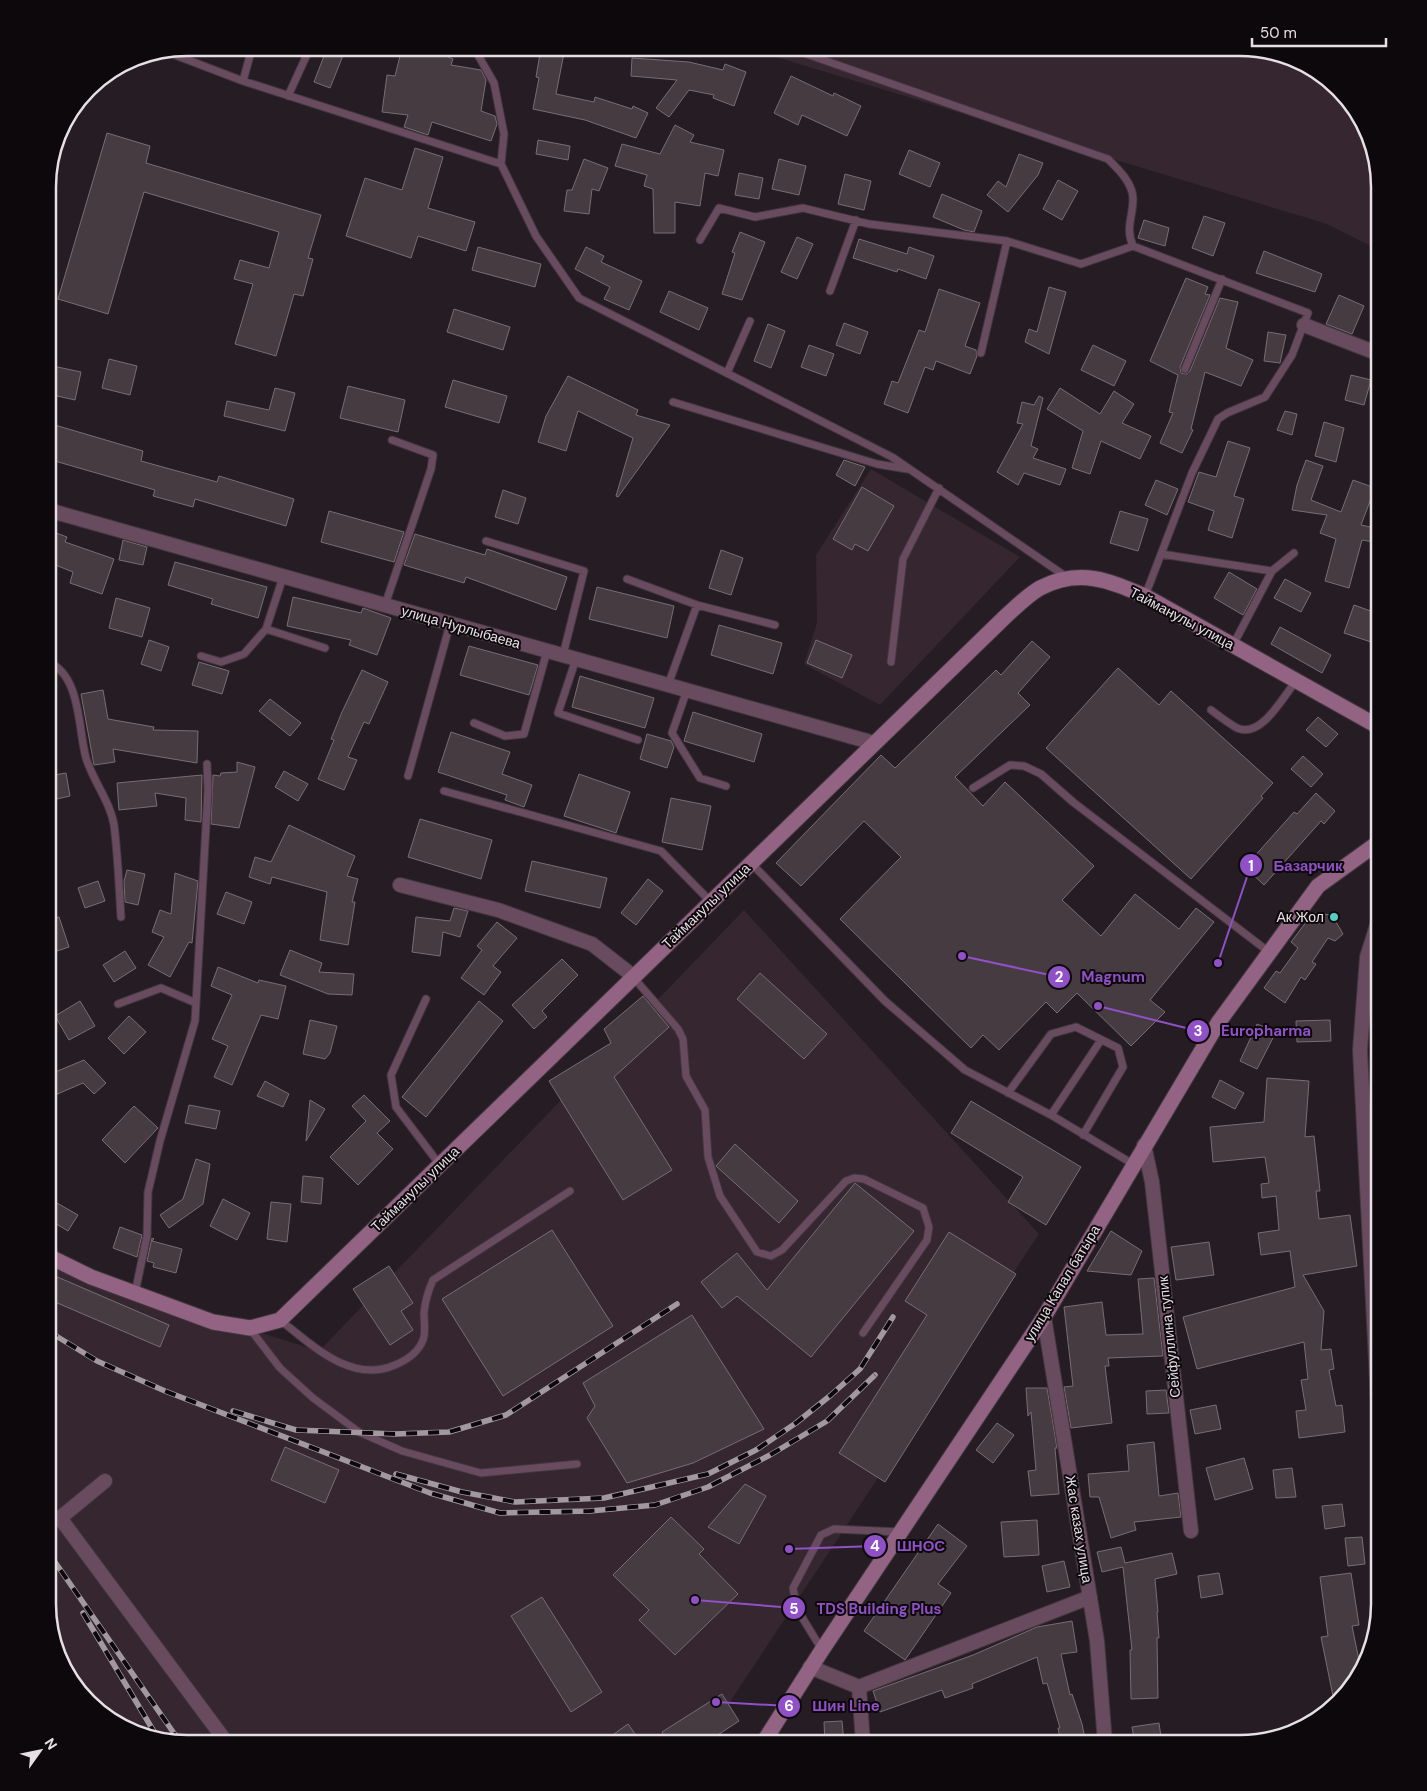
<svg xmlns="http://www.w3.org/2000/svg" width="1427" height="1791" font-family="'DM Sans',sans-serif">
<rect width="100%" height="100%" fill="#261c23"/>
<path fill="#352630" d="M746 48H1248L1309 66 1356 110 1379 188V250L1327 224Z
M871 469 1020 557 880 705 804 664 817 623 816 555Z
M744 910 1039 1234 703 1743H187L118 1725 71 1681 48 1603V1266L319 1351Z"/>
<path fill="#473b42" stroke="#796d75" d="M327 48H346L330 88 314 82Z
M402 48H426L453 59 451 65 481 70 486 80 481 111 495 116 497 124 491 141 432 122 428 135 404 127 408 115 382 112 387 75 395 76Z
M541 48H565L556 94 594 102 595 97 632 109 633 106 648 113 636 138 585 120 533 109 539 78 536 77Z
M632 58 689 62 723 70 725 64 746 72 734 106 713 98 714 95 689 90 669 117 656 108 677 80 631 76Z
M791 76 833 96 834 93 861 106 847 136 802 115 798 125 774 113Z
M675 125 694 135 690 142 724 150 718 176 705 173 700 206 675 202V233H654L653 189 644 186 647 175 615 166 622 144 660 154Z
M107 133 150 146 146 163 321 215 308 258 313 259 303 296 294 294 276 356 235 344 253 284 234 279 240 260 269 268 279 232 144 192 108 314 58 299Z
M538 140 570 146 568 160 536 154Z
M415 148 443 157 428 208 475 222 466 251 418 236 411 258 346 236 365 178 402 190Z
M909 150 940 163 930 187 899 174Z
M1019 154 1043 163 1038 175 1008 212 987 195 998 181 1006 187Z
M584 159 608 168 599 191 592 189 589 214 564 211 567 190H572Z
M779 159 806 166 799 195 772 189Z
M739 173 763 178 759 199 735 195Z
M845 174 871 181 864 210 838 204Z
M1058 180 1078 191 1062 220 1043 209Z
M942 194 982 211 974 232 964 230 933 217Z
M1204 216 1225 223 1213 256 1192 248Z
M1144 220 1169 228 1165 246 1138 238Z
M740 232 765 242 742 300 722 294 735 253 732 252Z
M797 237 813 244 797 279 781 272Z
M859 239 907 254 909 247 934 256 926 279 898 269 897 272 853 258Z
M478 247 541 264 535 287 472 270Z
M586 247 604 256 601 262 642 281 629 310 604 299 610 287 575 269Z
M1264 251 1322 274 1315 292 1256 273Z
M1186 278 1208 287 1205 294 1210 295 1180 367 1181 373 1186 374 1190 371 1220 298 1238 302 1226 348 1253 360 1241 386 1205 372 1191 429 1193 430 1182 453 1160 443 1173 413 1169 412 1178 375 1150 361Z
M1049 287 1066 292 1049 354 1025 342 1029 329 1037 332Z
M939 289 980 303 965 346 976 350 977 356 970 374 936 361 933 370 925 367 908 413 884 404 892 381 898 383 919 330 925 332Z
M669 291 708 308 699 330 660 312Z
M1339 295 1364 306 1352 334 1326 324Z
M454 309 510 327 503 350 447 332Z
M844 323 868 332 860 354 836 345Z
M768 324 785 331 771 368 754 361Z
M1268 332 1286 335 1280 363 1264 361Z
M809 345 834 354 826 376 801 367Z
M1093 345 1126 361 1114 386 1081 370Z
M109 359 137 366 130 395 102 388Z
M48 365 81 372 75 400 48 394Z
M1351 375 1371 380 1364 405 1345 400Z
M568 376 638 410 636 415 670 425 618 497 616 496 633 438 578 411 566 451 538 442 546 416Z
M453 380 507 396 499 423 445 407Z
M348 386 405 400 398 432 340 418Z
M275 388 295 393 285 431 224 416 227 401 269 410Z
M1060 388 1100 414 1114 391 1134 404 1122 423 1151 436 1140 459 1101 441 1090 474 1072 468 1083 431 1047 409Z
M1039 396 1043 398 1031 446 1038 449 1033 458 1066 469 1060 485 1024 473 1018 485 997 472 1023 424 1017 423 1022 402 1034 405Z
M1285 411 1297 414 1292 435 1277 430Z
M1324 422 1344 428 1336 462 1315 456Z
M48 423 143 451 141 461 217 482 219 476 294 499 286 526 195 499 193 507 153 496 155 490 48 459Z
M1228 441 1250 448 1234 496 1244 499 1232 538 1208 530 1214 511 1188 502 1199 472 1216 477Z
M844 460 865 467 855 486 836 475Z
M1306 460 1323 466 1311 500 1341 512 1353 480 1375 488 1361 525 1380 529V543L1362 540 1349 588 1325 581 1336 539 1320 533 1327 515 1292 510 1297 485Z
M1156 480 1178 489 1167 515 1145 505Z
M862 487 894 506 868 551 855 544 852 550 833 539Z
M503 490 526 498 518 524 495 517Z
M329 511 404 532 394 562 321 542Z
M1120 511 1148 519 1138 551 1110 543Z
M48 530 67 537 65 542 114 559 102 594 70 583 73 572 48 562Z
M415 534 485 555 487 549 567 577 556 610 466 577 464 583 404 565Z
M123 540 147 547 143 565 119 560Z
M721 550 743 558 731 595 709 588Z
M175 562 267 587 258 618 211 604 213 599 168 585Z
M1229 572 1257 589 1243 615 1214 598Z
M1285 579 1311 593 1301 612 1274 598Z
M597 587 674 606 667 638 589 619Z
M293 597 361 613 363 608 391 618 377 655 349 645 351 640 287 626Z
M116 598 150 608 142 637 109 628Z
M1354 605 1379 614 1375 626H1380V645L1344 633Z
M719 625 782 643 773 674 711 655Z
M1280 627 1331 655 1322 673 1271 644Z
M149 640 169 647 161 671 141 664Z
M816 640 852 655 842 678 807 663Z
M1032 641 1050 657 1018 693 1030 705 955 777 983 806 1005 782 1094 866 1062 900 1101 936 1135 894 1179 929 1196 908 1214 922 1150 1000 1165 1012 1131 1046 1077 993 1057 1013 1046 1002 999 1050 983 1035 971 1048 840 919 901 857 864 821 801 886 776 863 881 755 895 768 996 670 1001 675Z
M469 646 538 665 529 695 460 675Z
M199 662 229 671 222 694 192 685Z
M1118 668 1159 705 1171 691 1273 783 1261 796 1263 798 1191 879 1046 748Z
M362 670 388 682 369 724 364 722 348 757 357 760 344 790 318 779 334 740 331 739 342 712Z
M580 676 654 698 645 728 572 707Z
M103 690 108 719 154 727 153 730 198 731 197 763 113 749 115 762 94 765 81 694Z
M270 699 301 723 290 736 259 711Z
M693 712 762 734 754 762 684 741Z
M1318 717 1338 734 1326 747 1306 730Z
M451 732 510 752 502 774 532 785 524 807 505 800 507 795 438 772Z
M647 734 671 741 674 747 667 768 640 759Z
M1303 756 1323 774 1311 787 1291 769Z
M237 762 255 767 239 828 211 824 213 775 220 776 221 773 237 772Z
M284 771 308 784 298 801 275 787Z
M66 773 70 796 48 801V776Z
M579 774 630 792 616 833 564 816Z
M202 775 201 822 185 820 186 798 155 793 157 806 119 810 117 783Z
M1316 793 1335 811 1324 824 1321 821 1264 885 1245 867 1294 812 1297 814Z
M671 798 711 806 702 850 662 842Z
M420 819 492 840 481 879 408 857Z
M289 825 355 856 347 876 358 879 352 902H355L348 945 320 940 327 892 272 877 270 884 249 877 255 857 271 862Z
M532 861 607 878 600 908 525 891Z
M127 870 145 874 138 905 125 902 124 881Z
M175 873 198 881 192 943 189 942 170 977 148 965 164 937 152 932 160 910 171 914Z
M648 879 663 891 636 925 621 913Z
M98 881 105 901 85 908 78 888Z
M226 892 252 902 244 924 217 914Z
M454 908 468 911 460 937 443 932 440 956 412 952 416 917 450 921Z
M1313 913 1332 915 1343 934 1335 941 1328 938 1312 962 1316 964 1305 980 1301 977 1285 1003 1264 988 1276 971 1280 973 1298 948 1291 942Z
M59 917 69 947 48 954V920Z
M497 922 517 938 493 966 501 972 484 995 461 978 482 950 477 946Z
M290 950 322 963 319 972 354 974 352 995 328 994 280 975Z
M125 951 136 968 114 982 103 965Z
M562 959 578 975 542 1011 547 1017 534 1029 512 1005Z
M218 967 258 983 259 980 286 986 278 1019 261 1015 232 1085 214 1077 228 1046 212 1039 232 995 211 986Z
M760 973 827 1034 804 1059 737 999Z
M643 996 669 1027 614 1077 672 1170 623 1200 549 1081 611 1043 604 1029Z
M80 1001 95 1026 69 1040 55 1016Z
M479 1001 503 1021 426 1117 402 1097Z
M129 1016 146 1032 124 1054 108 1038Z
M310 1020 337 1026 330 1053 325 1059 303 1054Z
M1330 1020 1331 1041 1297 1042 1296 1021Z
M1257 1024 1276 1032 1257 1069 1240 1061Z
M84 1060 106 1083 94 1094 83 1083 48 1098V1075Z
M1267 1078 1309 1081 1305 1137 1314 1136 1320 1191H1316L1319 1219 1350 1215 1357 1266 1303 1275 1324 1311 1321 1350 1331 1349 1334 1369 1329 1370 1336 1406 1342 1405 1345 1432 1299 1438 1296 1411 1306 1410 1301 1380 1308 1379 1304 1342 1197 1369 1183 1317 1295 1287 1290 1251 1261 1255 1258 1233 1279 1230 1276 1196 1262 1198 1261 1184 1269 1183 1265 1157 1213 1162 1210 1127 1264 1122Z
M1220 1080 1244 1093 1235 1109 1212 1097Z
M265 1081 289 1094 283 1107 257 1096Z
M364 1095 390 1121 377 1133 393 1149 358 1185 330 1157 366 1121 352 1106Z
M310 1100 325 1109 306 1141Z
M971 1101 1081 1167 1046 1225 1008 1202 1023 1177 951 1133Z
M189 1105 220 1111 216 1129 185 1123Z
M134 1106 158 1128 125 1163 102 1140Z
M735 1144 798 1201 779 1223 716 1166Z
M196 1159 210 1164 203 1204 169 1228 160 1215 183 1199Z
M303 1176 323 1178 321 1204 301 1202Z
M855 1183 914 1231 811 1357 737 1296 722 1308 701 1282 737 1253 767 1290Z
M223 1199 250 1213 237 1240 210 1226Z
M271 1202 291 1204 287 1242 267 1239Z
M57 1203 78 1215 68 1231 48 1219Z
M120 1227 142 1235 137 1257 113 1248Z
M552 1230 613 1326 503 1396 442 1299Z
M1111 1231 1142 1251 1131 1275 1087 1271Z
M949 1232 1016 1274 885 1482 839 1453 927 1315 905 1301Z
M152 1238 154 1239 152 1241 182 1249 176 1273 153 1267 154 1263 147 1261Z
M1209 1242 1214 1275 1176 1280 1171 1247Z
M389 1266 413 1303 401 1311 413 1330 390 1345 353 1289Z
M48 1273 169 1325 160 1347 48 1299Z
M1154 1278 1163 1356 1108 1358 1109 1366H1105L1112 1423 1071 1428 1064 1387 1073 1386 1064 1307 1102 1302 1106 1335 1143 1334 1138 1279Z
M692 1315 764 1429 693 1463 627 1483 587 1418 595 1406 583 1383Z
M1026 1388H1047L1057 1448H1055L1059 1494 1031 1496 1028 1471 1036 1470 1031 1412 1028 1416Z
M1166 1390 1169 1413 1147 1414 1146 1391Z
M1216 1405 1221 1429 1195 1434 1190 1410Z
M997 1423 1014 1435 993 1463 976 1450Z
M1154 1442 1159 1496 1178 1493 1181 1517 1134 1522 1136 1530 1111 1538 1099 1497H1090L1088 1474 1129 1471 1127 1445Z
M285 1447 339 1470 325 1503 271 1480Z
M1244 1458 1253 1489 1215 1500 1206 1468Z
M1292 1468 1296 1497 1276 1498 1273 1470Z
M745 1484 766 1496 739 1544 708 1527Z
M1342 1504 1345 1526 1325 1529 1322 1506Z
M671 1517 704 1549 699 1554 738 1594 675 1655 639 1620 649 1610 613 1575Z
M1037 1520 1039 1555 1004 1557 1001 1522Z
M938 1524 967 1546 938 1584 951 1593 905 1660 864 1631Z
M1362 1537 1365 1564 1348 1566 1345 1538Z
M1121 1547 1125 1563 1172 1553 1177 1574 1155 1579 1158 1612H1157L1159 1638H1157L1158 1698 1131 1699 1130 1650H1132L1123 1567 1102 1572 1097 1552Z
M1064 1561 1070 1587 1047 1592 1042 1566Z
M1219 1573 1223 1594 1201 1598 1198 1576Z
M1351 1573 1359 1625 1352 1626 1361 1670 1334 1701 1321 1637 1328 1636 1320 1577Z
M542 1597 602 1692 571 1712 511 1616Z
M1072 1621 1077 1652 1061 1654 1070 1695 1072 1694 1082 1724 1086 1744H1061L1058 1728H1060L1047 1683 1043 1684 1037 1657 972 1684 973 1688 945 1698 942 1690 880 1712 873 1691 973 1655 1037 1627Z
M722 1694 739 1721 704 1744H669L662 1732Z
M842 1721 844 1744H825L824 1722Z
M1159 1723 1162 1744H1135L1132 1727Z
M628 1724 642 1744H621L614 1734Z"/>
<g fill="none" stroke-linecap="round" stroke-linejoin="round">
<defs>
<path id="lane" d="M474 48 494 83 504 134 501 164
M789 48 1108 159C1118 169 1133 183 1133 199 1133 217 1125 228 1133 246L1308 313 1292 355 1265 397 1227 413 1218 419 1192 473 1145 596
M167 52 243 81 501 164 536 236 579 298 892 457 1068 578
M243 81 252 48
M288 96 310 48
M700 240 719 208 755 217 803 208 869 224 1007 241 1081 264 1133 246
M830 291 856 220
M981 353 1007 241
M1185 369 1222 279
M727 373 750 321
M673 402 877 464 907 469
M486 541 584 571 563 655
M1161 554 1272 571
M627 579 697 605 775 625
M385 605 431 469 433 455 392 440
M266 629 325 648
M1233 645 1272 571 1294 553
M201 656 221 662 244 654 266 629 283 577
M576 659 558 713 638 740
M48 662C81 675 78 729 86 758 93 781 110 801 114 825 118 856 119 887 121 917
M891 662 903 559 939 488
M668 685 697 605
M687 690 672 733 700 778 726 786
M1211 710C1219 716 1228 723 1237 728 1261 739 1283 697 1296 681
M474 723 505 736 524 734 547 651
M408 776 450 624
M973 788 1010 765 1024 766 1041 774 1073 802 1269 952
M444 791 661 851 710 901
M751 863 885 1001 965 1070 1051 1115 1133 1164
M633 977 678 1029 683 1039 686 1076 705 1110 708 1157 720 1196 757 1252 771 1256 782 1250 846 1181 854 1178 864 1179 923 1208 929 1227 927 1240 863 1333
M426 999 391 1075 396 1107 440 1165
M118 1004 161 988 196 1003
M1008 1093 1051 1034 1076 1027 1118 1048 1123 1067 1083 1135
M1051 1115 1101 1040
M135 1293 147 1236 148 1192 160 1141 195 1021 208 790 207 764
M280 1320C312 1345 351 1384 395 1365 407 1360 418 1353 423 1340 426 1333 424 1321 424 1313 425 1302 428 1291 433 1280L570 1191
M250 1329 280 1368 313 1398 359 1432 402 1451 481 1473 577 1464
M822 1650 797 1609 793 1588 821 1535 834 1529 900 1532"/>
<path id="street" d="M1304 325 1379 354
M48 510 874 743
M400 885 498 910 592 944 633 976
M1144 1145 1152 1182 1191 1531
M1044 1317 1097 1641 1105 1743
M1379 1419 1360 1050 1367 957 1379 919
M105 1481 60 1518 227 1743
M810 1667 859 1687 863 1743
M859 1687 1090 1597"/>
<path id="secondary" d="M48 1256 91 1277 213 1322 250 1328 280 1320 1007 615C1017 606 1028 595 1040 588 1079 568 1108 580 1145 596L1379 727
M763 1743 822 1650 1044 1317 1218 1023 1318 886 1379 842"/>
</defs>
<use href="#lane" stroke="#41373e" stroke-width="9"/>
<use href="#street" stroke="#41373e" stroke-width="16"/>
<use href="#secondary" stroke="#41373e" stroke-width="17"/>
<use href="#lane" stroke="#694b5f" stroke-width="7"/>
<use href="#street" stroke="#694b5f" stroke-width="14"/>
<use href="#secondary" stroke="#936383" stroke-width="15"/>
<defs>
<path id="rail" d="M48 1331 97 1361 165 1391 430 1493 500 1513 590 1511 655 1505 708 1487 770 1455 827 1421 875 1375
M233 1411 296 1430 395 1434 449 1432 506 1415 677 1304
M396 1474 462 1492 515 1502 604 1498 708 1474 756 1450 796 1423 831 1395 860 1369 893 1317
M48 1552 180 1742
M83 1613 156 1735"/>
</defs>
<use href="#rail" stroke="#a2999f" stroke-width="5.5"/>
<use href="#rail" stroke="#0c080b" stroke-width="4" stroke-dasharray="11" stroke-linecap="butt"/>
</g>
<circle fill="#54cdc7" stroke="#0c080b" stroke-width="2" cx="1334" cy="917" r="5"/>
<g text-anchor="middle" stroke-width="4" stroke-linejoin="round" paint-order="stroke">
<g font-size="14" fill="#e6dfe4" stroke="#0c080b">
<text transform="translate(1182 618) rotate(28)" y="5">Тайманулы улица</text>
<text transform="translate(461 627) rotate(16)" y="5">улица Нурлыбаева</text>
<text transform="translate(706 906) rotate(-44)" y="5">Тайманулы улица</text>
<text transform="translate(415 1189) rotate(-44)" y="5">Тайманулы улица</text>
<text transform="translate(1062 1283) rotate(-59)" y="5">улица Капал батыра</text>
<text transform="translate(1169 1337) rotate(-96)" y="5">Сейфуллина тупик</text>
<text transform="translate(1079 1529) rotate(81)" y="5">Жас казах улица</text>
</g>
<g font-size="14" fill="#e6dfe4" stroke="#0c080b" text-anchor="end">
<text x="1324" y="922">Ак Жол</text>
</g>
</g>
<path d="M0 0H1427V1791H0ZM187 56H1240A131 131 0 0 1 1371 187V1604A131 131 0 0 1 1240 1735H187A131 131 0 0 1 56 1604V187A131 131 0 0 1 187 56Z" fill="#0c080b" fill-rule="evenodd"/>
<path fill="none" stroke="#e6dfe4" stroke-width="2.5" d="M187 56H1240A131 131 0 0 1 1371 187V1604A131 131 0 0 1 1240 1735H187A131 131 0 0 1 56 1604V187A131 131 0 0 1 187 56Z"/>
<path fill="none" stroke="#9050c6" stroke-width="2" d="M1218 963L1251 865M962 956L1059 977M1098 1006L1198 1031M789 1549L875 1546M695 1600L794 1608M716 1702L789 1706"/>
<g fill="#9050c6" stroke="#0c080b" stroke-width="2">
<circle cx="1218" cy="963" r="5"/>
<circle cx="962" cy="956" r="5"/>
<circle cx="1098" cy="1006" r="5"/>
<circle cx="789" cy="1549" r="5"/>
<circle cx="695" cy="1600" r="5"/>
<circle cx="716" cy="1702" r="5"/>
<circle cx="1251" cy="865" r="12"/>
<circle cx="1059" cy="977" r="12"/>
<circle cx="1198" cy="1031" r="12"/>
<circle cx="875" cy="1546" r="12"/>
<circle cx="794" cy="1608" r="12"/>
<circle cx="789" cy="1706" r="12"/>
</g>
<g font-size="15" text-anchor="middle" font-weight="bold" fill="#fff">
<text x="1251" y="871">1</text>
<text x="1059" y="982">2</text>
<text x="1198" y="1036">3</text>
<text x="875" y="1551">4</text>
<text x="794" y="1614">5</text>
<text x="789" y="1711">6</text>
</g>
<g font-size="15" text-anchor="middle" font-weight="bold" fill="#9050c6" stroke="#0c080b" stroke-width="4" stroke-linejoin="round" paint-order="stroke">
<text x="1308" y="871">Базарчик</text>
<text x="1113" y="982">Magnum</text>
<text x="1266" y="1036">Europharma</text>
<text x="921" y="1551">ШНОС</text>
<text x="879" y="1614">TDS Building Plus</text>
<text x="846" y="1711">Шин Line</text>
</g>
<g transform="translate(40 1751) rotate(57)" stroke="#0c080b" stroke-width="4" paint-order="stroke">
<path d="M0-4L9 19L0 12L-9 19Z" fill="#e6dfe4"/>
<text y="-8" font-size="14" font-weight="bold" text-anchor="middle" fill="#e6dfe4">N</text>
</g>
<path d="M1252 38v8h134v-8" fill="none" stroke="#e6dfe4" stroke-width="2.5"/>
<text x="1260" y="38" font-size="15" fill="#e6dfe4" stroke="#0c080b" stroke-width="4" paint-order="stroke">50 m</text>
</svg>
